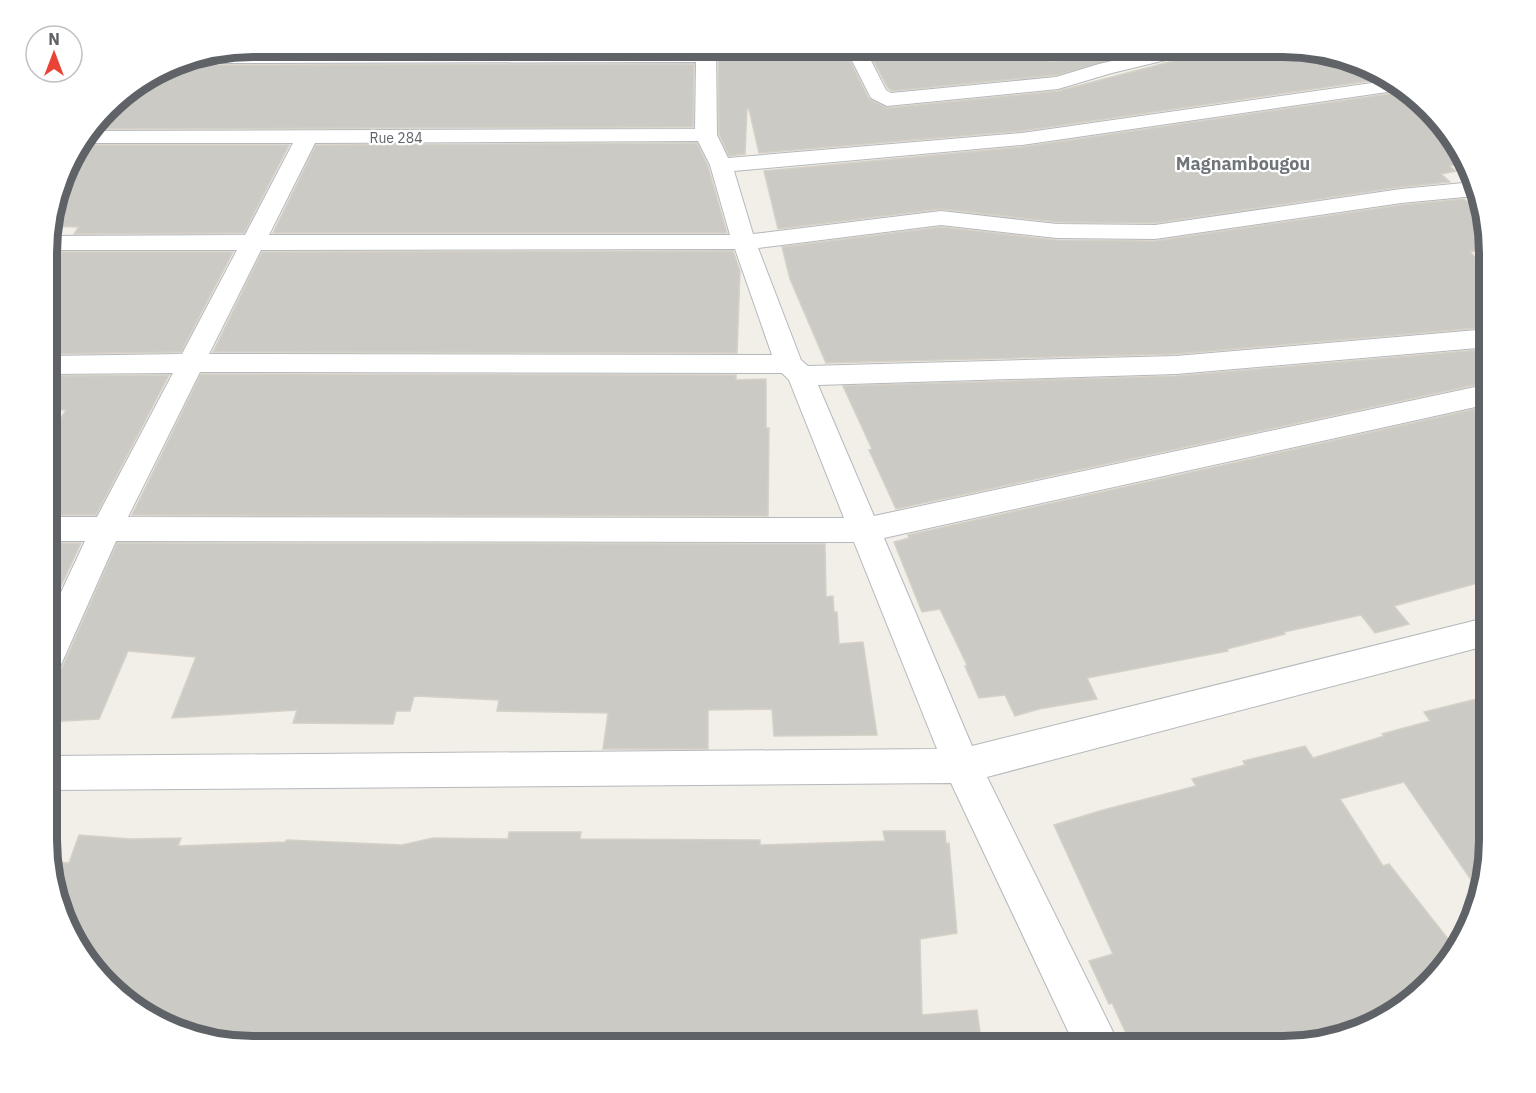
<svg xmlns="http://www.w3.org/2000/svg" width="1536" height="1093" font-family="'IBM Plex Sans',sans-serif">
<rect width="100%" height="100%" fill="#f1efe8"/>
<path fill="#cccac5" stroke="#d6d1c6" stroke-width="1.5" d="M253 46 381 47H695L242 49Z
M718 47H843L869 99 887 108 1058 91 1204 53 1208 47H1296L1362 62 1390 78 1022 131 759 153 749 109H747L745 154 729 156 719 134Z
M866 47H1036L1049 62 1163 47 1056 75 892 91 888 88Z
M187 60 197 65 694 64 693 127 93 129 120 96 174 62Z
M1402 92 1424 107 1468 161 1469 163 1449 166 1456 171 1441 174 1450 182 1401 187 1155 223 1057 222 941 209 778 229 764 171 1022 147Z
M697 143 708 166 727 233H273L316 145Z
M81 145H289L244 233 74 234 79 227 48 226 68 161Z
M1464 199 1483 216 1489 240V248L1470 252 1489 271V327L1176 354 826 363 790 279 782 247 941 227 1057 240 1155 241 1401 205Z
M733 251 740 271 737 353 213 352 262 252Z
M60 252H233L181 352 48 354V267Z
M1489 349V382L896 509 869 450 872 449 843 386 1176 376Z
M201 374 736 375V380L766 379V428H769L768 516 132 515Z
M169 375 96 515H48V439L66 410 48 409V376Z
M1489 406V580L1394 606 1409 624 1375 633 1361 615 1284 632 1285 634 1227 649 1228 651 1087 678 1097 699 1039 709 1015 716 1005 695 979 698 965 666 967 665 940 609 922 612 894 542 909 538 908 535Z
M48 543H81L48 614Z
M117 543 825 544 826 597 833 596 834 612H837L839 644 863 642 877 735 774 736 772 709 708 710V749H603L608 713 497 711 499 700 414 696 410 711H396L393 724 293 723 297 710 172 718 196 657 128 651 99 719 48 722V684L55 672 62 668Z
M1489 696V853L1480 893 1404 782 1340 799 1383 866 1389 864 1456 949 1447 966 1374 1025 1323 1037 1322 1034 1284 1046H1132L1112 1003 1109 1004 1089 961 1113 954 1054 825 1103 810 1196 786 1192 779 1245 765 1243 761 1305 746 1313 758 1384 736 1382 734 1430 721 1424 712Z
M883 831H945L946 844 949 843 957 933 920 939 922 1015 977 1010 982 1046H240L186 1035 127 1004 74 943 48 867V862L69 863 79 835 131 839 181 838 178 846 285 842 287 840 402 845 433 838 508 839 509 832H581L580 839 760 840V845L885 841Z"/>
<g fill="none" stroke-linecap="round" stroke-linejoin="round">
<defs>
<path id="street" d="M697 47H716L717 135 728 158 1022 133 1393 80 1408 89 1022 145 734 171 753 234 941 211 1057 224 1155 225 1401 189 1474 182 1477 195 1475 196 1401 203 1155 239 1057 238 941 225 758 248 801 360 808 366 1176 356 1489 329V347L1176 374 818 385 874 516 1489 384V404L884 538 972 746 1489 617V645L987 777 1120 1046H1075L951 783 48 790V756L937 749 854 542 116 541 60 667 48 672V620L85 541H48V517H97L173 373 48 374V356L182 354 237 250H48V236L245 235 293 143H82L92 131 695 129 696 62 197 63 189 59 230 51 696 50ZM698 141 710 165 730 235H269L315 143ZM735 249 772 355 209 354 261 250ZM200 372 782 373 789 380 844 518 128 517Z
M845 47H864L886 90 891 93 1056 77 1099 64 1172 47H1206L1203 51 1112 73 1058 89 887 106 871 98Z"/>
</defs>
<use href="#street" stroke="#b5b8bc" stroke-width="2"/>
<use href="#street" fill="#fff" fill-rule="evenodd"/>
</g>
<g text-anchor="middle" stroke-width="4.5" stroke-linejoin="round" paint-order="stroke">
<g font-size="14" fill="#5f6368" stroke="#fff">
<text x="396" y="143">Rue 284</text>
</g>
<g font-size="18" font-weight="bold" fill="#70757a" stroke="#fff">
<text x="1243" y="170">Magnambougou</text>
</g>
</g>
<path d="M0 0H1536V1093H0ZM253 57H1283A196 196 0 0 1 1479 253V840A196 196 0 0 1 1283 1036H253A196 196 0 0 1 57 840V253A196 196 0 0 1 253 57Z" fill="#fff" fill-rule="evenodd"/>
<path fill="none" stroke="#5f6368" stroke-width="8" d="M253 57H1283A196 196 0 0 1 1479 253V840A196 196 0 0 1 1283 1036H253A196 196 0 0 1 57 840V253A196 196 0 0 1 253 57Z"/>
<g transform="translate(54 54)"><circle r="28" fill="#ffffff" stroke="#bfc1c3" stroke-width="1.5"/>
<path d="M0-4.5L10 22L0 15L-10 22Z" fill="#ea4335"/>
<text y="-9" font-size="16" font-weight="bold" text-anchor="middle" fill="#5f6368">N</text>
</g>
</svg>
